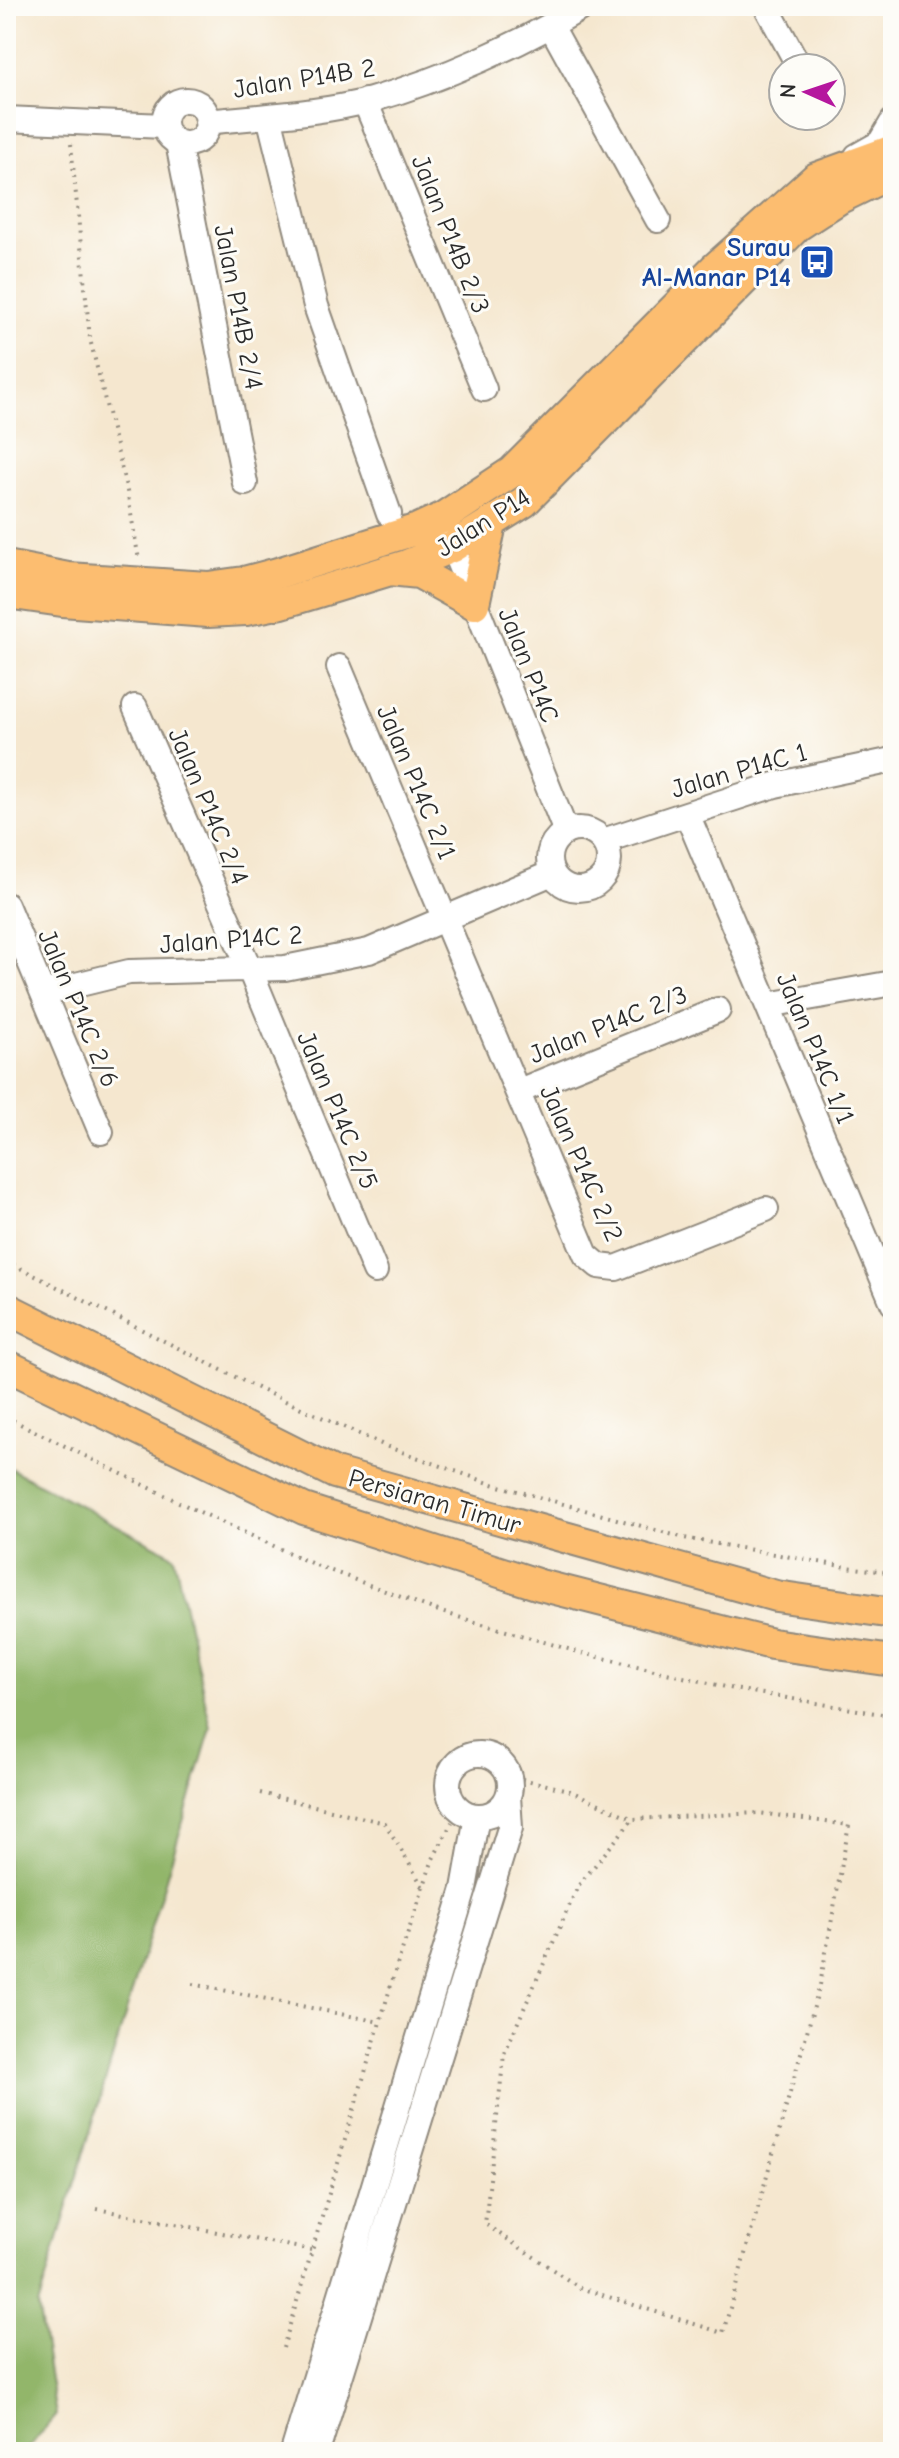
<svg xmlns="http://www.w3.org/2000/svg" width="899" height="2458" font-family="'Comic Neue',sans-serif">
<rect width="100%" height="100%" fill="#fdfcf7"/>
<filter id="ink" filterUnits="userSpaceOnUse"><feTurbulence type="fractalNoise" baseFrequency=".0125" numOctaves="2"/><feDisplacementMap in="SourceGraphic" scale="16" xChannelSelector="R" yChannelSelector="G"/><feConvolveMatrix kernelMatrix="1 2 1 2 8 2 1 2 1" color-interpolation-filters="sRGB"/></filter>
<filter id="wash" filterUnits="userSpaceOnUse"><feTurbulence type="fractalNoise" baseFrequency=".006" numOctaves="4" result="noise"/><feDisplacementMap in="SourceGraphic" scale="32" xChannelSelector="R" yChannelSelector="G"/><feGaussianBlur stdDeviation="1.8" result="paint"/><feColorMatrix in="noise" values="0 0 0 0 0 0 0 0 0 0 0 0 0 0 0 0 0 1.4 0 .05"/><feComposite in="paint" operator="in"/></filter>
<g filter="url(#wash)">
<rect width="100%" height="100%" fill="#f5e7cf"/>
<path fill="#92b66a" stroke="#5e704a" stroke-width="2" d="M6 1466 174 1556 211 1728 38 2306 56 2415 25 2452H6Z"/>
</g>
<g filter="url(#ink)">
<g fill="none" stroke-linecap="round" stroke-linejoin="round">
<defs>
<path id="minor" d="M766 6 800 68
M551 26 658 220
M164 122a22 22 0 1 1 44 0a22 22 0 1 1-44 0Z
M365 101 484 389
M269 116 316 306 389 514
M6 119 164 126
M207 122C261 116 318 114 371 100 441 80 522 44 584 6
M178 143 245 483
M857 156 880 143 893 121
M447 533 566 832
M339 667 586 1255 599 1266 616 1268 766 1209
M135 707 250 970 375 1271
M687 814 893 1303
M549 859a30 30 0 1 1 60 0a30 30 0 1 1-60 0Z
M603 841 775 785 893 760
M6 905 101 1132
M43 993 129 972 285 968 369 951 552 873
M768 1005 893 983
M519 1091 718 1010
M448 1785a31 31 0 1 1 62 0a31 31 0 1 1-62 0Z
M293 2452 464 1889 477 1816
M317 2452 510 1828 508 1796"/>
<path id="major" d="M6 566 68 578 208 587 244 582 278 573 418 529 442 518 512 472 714 269 816 178 893 150
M390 570 419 573 474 604 491 524
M6 593 62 601 208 612 246 610 282 603 407 565 452 547 524 502 797 226 840 198 893 172
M6 1308 335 1473 776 1596 893 1613
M6 1365 304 1509 540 1585 772 1644 893 1661"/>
</defs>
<use href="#minor" stroke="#90897d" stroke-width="28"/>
<use href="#major" stroke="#90897d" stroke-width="34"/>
<path stroke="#90897d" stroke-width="4" stroke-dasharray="2 6" stroke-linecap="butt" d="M71 144 90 339 127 491 139 560
M6 1261 261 1390 388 1447 489 1483 684 1538 847 1567 893 1573
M6 1417 189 1507 313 1564 441 1612 582 1653 734 1689 893 1716
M522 1779 568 1790 633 1819 759 1813 849 1825 820 1985 723 2333 580 2288 485 2224 504 2054 578 1886 633 1819
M260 1793 385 1823 423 1887
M193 1984 380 2022
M97 2209 311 2250
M283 2348 397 1965 433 1859 452 1822"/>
<use href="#minor" stroke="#fff" stroke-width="24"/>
<use href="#major" stroke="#fcbd6f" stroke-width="30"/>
</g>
</g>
<defs>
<symbol id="bus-square" viewBox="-11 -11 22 22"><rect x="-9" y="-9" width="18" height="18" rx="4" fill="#1a4fb4" stroke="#fdfcf7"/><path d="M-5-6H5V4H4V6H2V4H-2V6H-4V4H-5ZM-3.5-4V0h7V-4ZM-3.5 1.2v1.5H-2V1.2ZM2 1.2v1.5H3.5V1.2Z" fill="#fff"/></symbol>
</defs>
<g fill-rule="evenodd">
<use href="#bus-square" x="797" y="242" width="40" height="40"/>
</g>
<g text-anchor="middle" stroke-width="6" stroke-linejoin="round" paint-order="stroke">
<g font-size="26" fill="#2b2b2b" stroke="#fdfcf7">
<text transform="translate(304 78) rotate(-9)" y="9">Jalan P14B 2</text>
<text transform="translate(451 234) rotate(68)" y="9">Jalan P14B 2/3</text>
<text transform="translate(239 307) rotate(79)" y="9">Jalan P14B 2/4</text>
<text transform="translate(483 522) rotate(-32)" y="9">Jalan P14</text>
<text transform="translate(529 665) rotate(68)" y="9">Jalan P14C</text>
<text transform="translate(739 770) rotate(-16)" y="9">Jalan P14C 1</text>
<text transform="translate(417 782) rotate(67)" y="9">Jalan P14C 2/1</text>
<text transform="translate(209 806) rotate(67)" y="9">Jalan P14C 2/4</text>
<text transform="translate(231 939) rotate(-4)" y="9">Jalan P14C 2</text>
<text transform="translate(79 1008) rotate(67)" y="9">Jalan P14C 2/6</text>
<text transform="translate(608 1024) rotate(-22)" y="9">Jalan P14C 2/3</text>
<text transform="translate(816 1048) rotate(67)" y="9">Jalan P14C 1/1</text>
<text transform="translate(338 1110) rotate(67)" y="9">Jalan P14C 2/5</text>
<text transform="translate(582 1163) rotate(66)" y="9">Jalan P14C 2/2</text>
<text transform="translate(435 1501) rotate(16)" y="9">Persiaran Timur</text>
</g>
<g font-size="26" font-weight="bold" fill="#164399" stroke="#fdfcf7" text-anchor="end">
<text x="791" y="256">Surau<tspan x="791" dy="30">Al-Manar P14</tspan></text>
</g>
</g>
<rect width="899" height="2458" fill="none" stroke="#fdfcf7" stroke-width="32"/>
<g transform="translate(807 92) rotate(273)"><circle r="38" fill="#fdfcf7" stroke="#a9a8a5" stroke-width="2"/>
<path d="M0-6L14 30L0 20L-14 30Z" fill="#b5179e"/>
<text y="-12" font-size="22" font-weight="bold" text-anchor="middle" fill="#2b2b2b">N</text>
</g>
</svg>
